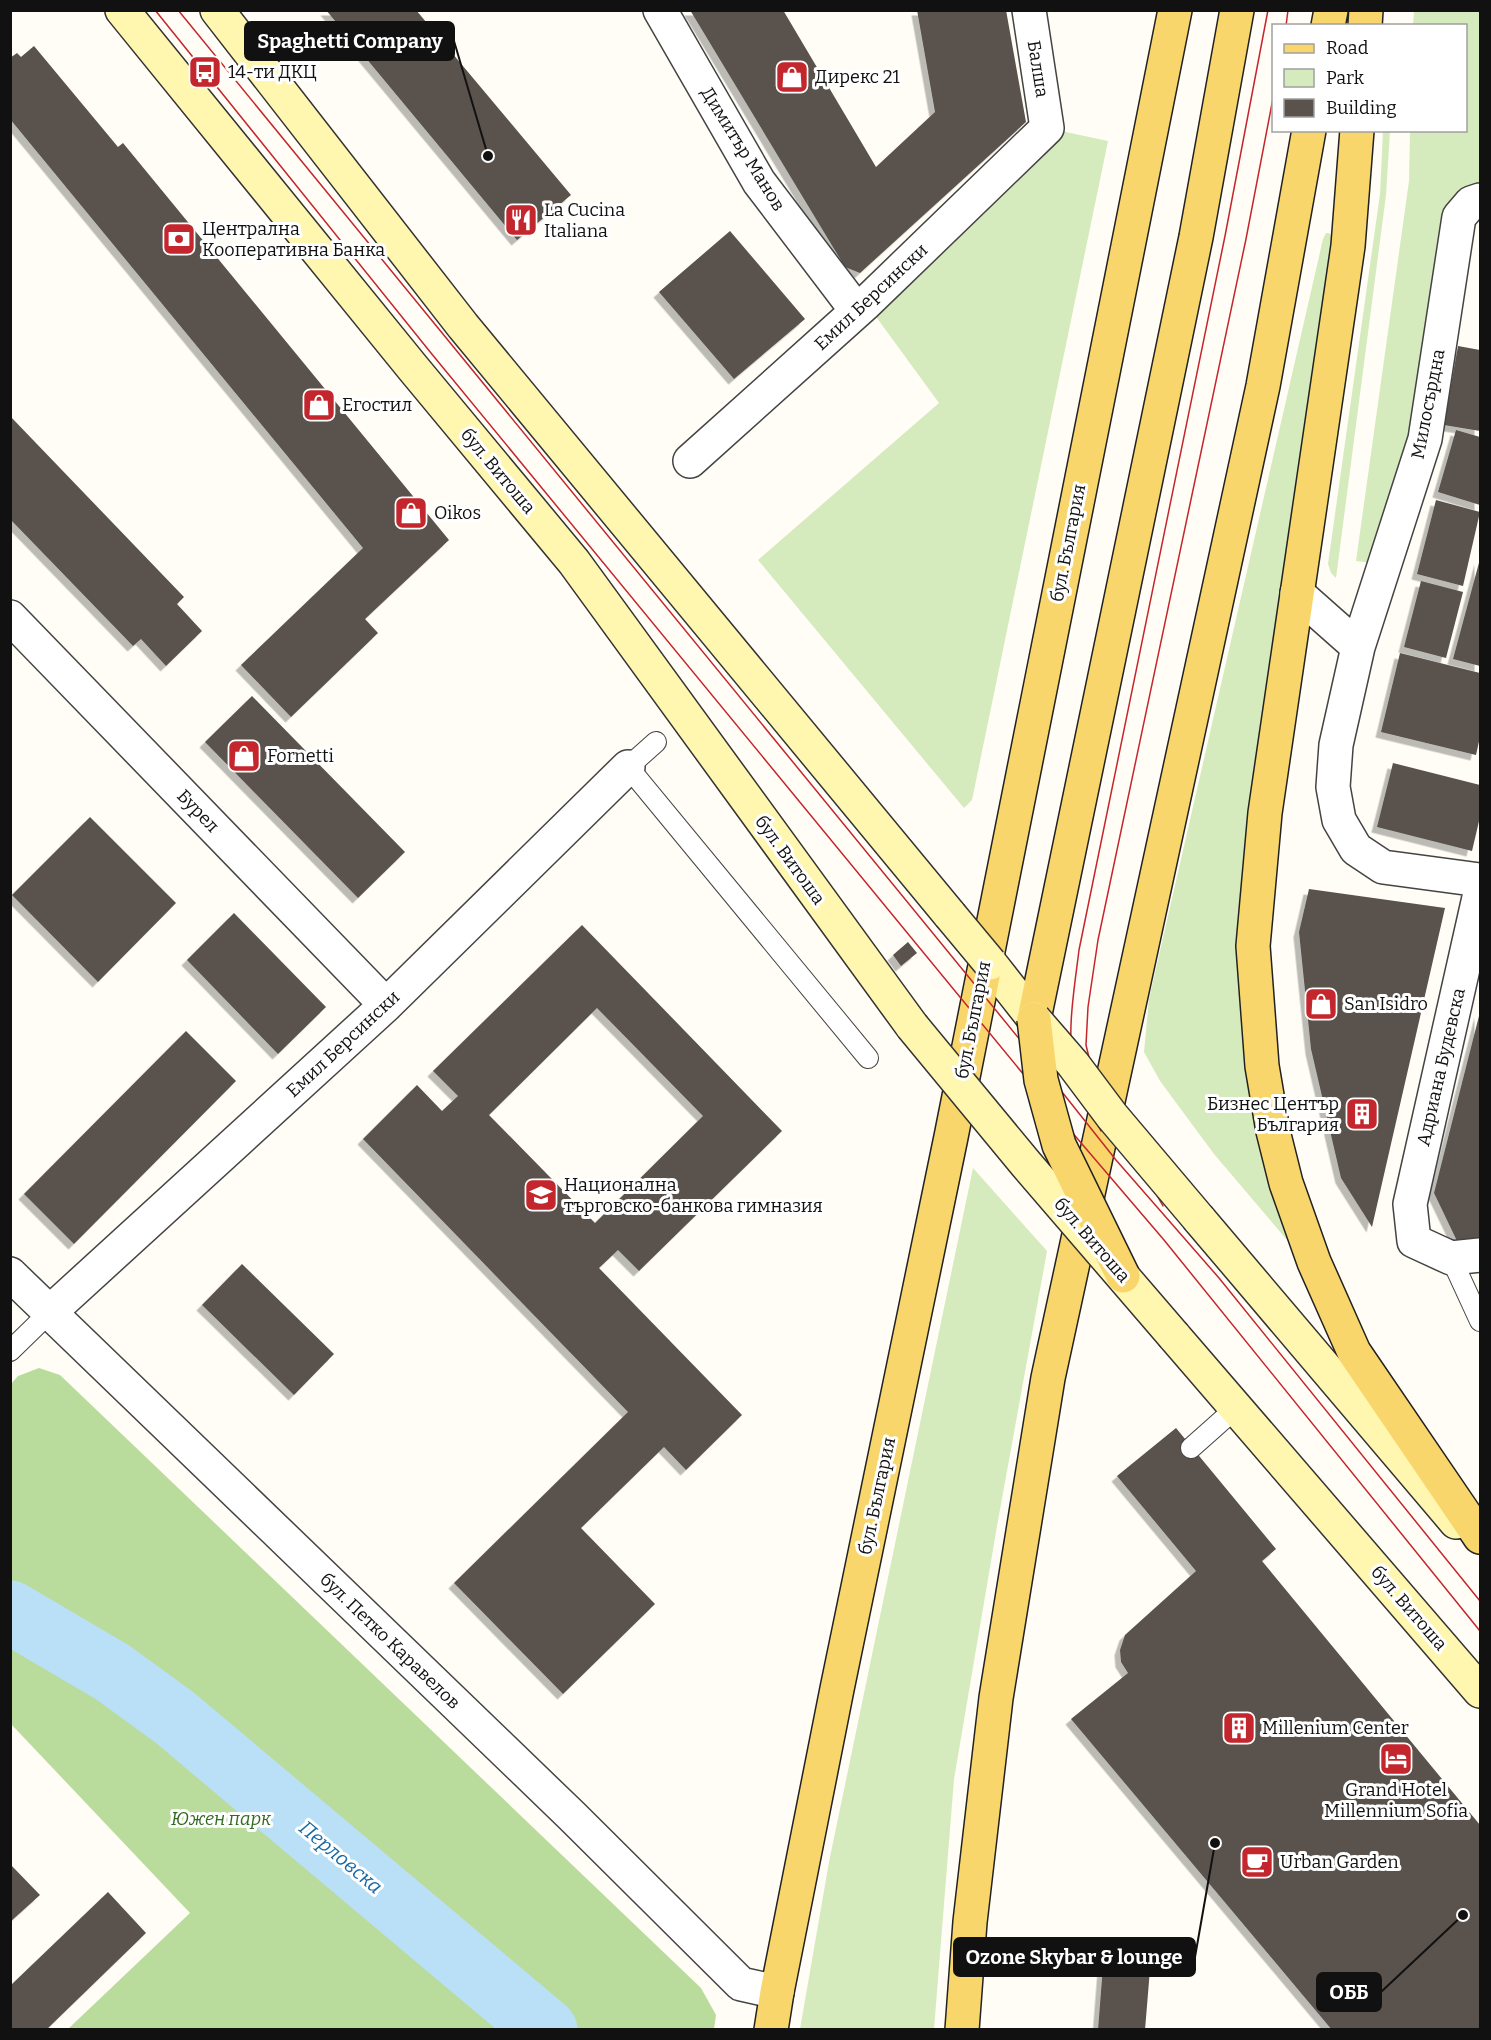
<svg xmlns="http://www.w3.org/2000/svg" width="1491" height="2040" font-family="Bitter,serif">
<defs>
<filter id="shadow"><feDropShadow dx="-5.5" dy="5.5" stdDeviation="0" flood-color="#0004"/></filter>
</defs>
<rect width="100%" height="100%" fill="#fffdf5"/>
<path fill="#d5ebbd" d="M1414 11H1480V182L1449 202 1422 383 1373 563 1356 561 1409 181 1410 131 1466 130V26L1413 25Z
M1047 128 1108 141 972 800 964 808 758 560 939 403 866 303Z
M1383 131H1390L1386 195 1336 578 1331 573 1328 564 1380 194Z
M1326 233H1329L1333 238 1244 862 1293 1247 1214 1154 1160 1081 1144 1052 1149 999 1323 239Z
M973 1168 1047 1251 997 1526 954 1779 934 2029H800L829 1862Z"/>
<path fill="#b9dc9c" d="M39 1368 60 1375 701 1988 716 2015 714 2029H68L190 1913 11 1724V1384L18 1376Z"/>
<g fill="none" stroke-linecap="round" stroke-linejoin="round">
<path stroke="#b9e0f7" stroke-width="63" d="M10 1612 112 1672 174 1717 546 2030"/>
</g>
<path fill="#5a524d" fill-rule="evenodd" filter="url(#shadow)" d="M326 10H416L571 195 517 240Z
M690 10H783L876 167 935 112 917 10H1006L1026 122 860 273 845 267Z
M34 46 118 147 123 143 449 540 365 619 378 633 291 717 241 665 363 548 10 119V58L17 53 21 57Z
M730 231 805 319 734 379 659 292Z
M1458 346 1480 350V431L1444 425Z
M10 416 184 597 177 604 202 631 166 666 141 639 133 646 10 519Z
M1456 430 1480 437V505L1438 492Z
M1436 500 1480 512 1463 586 1417 574Z
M1480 559V666L1453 659Z
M1421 581 1463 592 1446 658 1404 647Z
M1400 653 1480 673V737L1476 755 1381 732Z
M252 696 405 852 358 898 205 742Z
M1393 763 1480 785V817L1472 851 1377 827Z
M90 817 176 903 98 982 12 895Z
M1309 889 1445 908 1372 1227 1341 1178 1311 1049 1299 932Z
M234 913 326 1007 278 1054 187 960Z
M582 925 782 1131 639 1271 618 1250 599 1268 742 1415 686 1470 664 1447 581 1528 655 1604 563 1694 454 1583 628 1412 363 1139 417 1085 442 1111 458 1096 433 1071ZM597 1008 703 1116 595 1223 489 1115Z
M908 942 917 953 901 966 893 955Z
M1480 1012V1239L1457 1241 1434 1193Z
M186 1031 236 1081 74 1244 24 1194Z
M242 1264 334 1354 294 1395 202 1305Z
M1176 1428 1276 1549 1262 1561 1480 1825V2030H1332L1071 1719 1128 1673 1121 1662 1120 1650 1125 1635 1196 1571 1117 1476Z
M10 1864 40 1895 10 1922Z
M108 1892 146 1933 46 2030H10V1986Z
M1104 1953 1151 1957 1145 2030H1098Z"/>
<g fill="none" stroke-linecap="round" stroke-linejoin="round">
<defs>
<path id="lane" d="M656 742 628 767 868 1058
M1451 1258 1480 1321
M10 1351 50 1312
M1191 1448 1236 1408"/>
<path id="street" d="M660 10 759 182 857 311
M1480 200 1471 203 1459 217 1425 439 1358 647 1336 745 1333 787 1339 820 1356 849 1383 867 1480 880
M690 461 866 303 1047 128 1029 10
M1297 593 1358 647
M10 617 386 1005
M1480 893 1410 1204 1414 1241 1451 1258 1480 1255
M10 1274 572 1816 741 1984 777 1992
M50 1312 386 1005 628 767"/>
<path id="secondary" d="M122 10 413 368 574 562 912 1026
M217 10 463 326 950 915
M990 963 1034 1019
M1199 1219 1456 1522
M1174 1336 1480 1691"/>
<path id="primary" d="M1328 26 1331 10
M1365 26 1366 10
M1357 130 1348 246 1265 813 1253 946 1262 1066 1273 1131 1286 1183 1314 1262 1354 1352 1480 1537
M1034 1019 1196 237 1237 10
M771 2030 777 1992 837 1689 951 1137 1175 10
M962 2030 970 1922 996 1698 1048 1378 1263 386 1309 130"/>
</defs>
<use href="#lane" stroke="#444" stroke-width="22"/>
<use href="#street" stroke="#444" stroke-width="36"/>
<use href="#secondary" stroke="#333" stroke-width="36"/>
<use href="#primary" stroke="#222" stroke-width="36"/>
<use href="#lane" stroke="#fff" stroke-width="20"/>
<use href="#street" stroke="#fff" stroke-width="33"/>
<use href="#secondary" stroke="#fff6b0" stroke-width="33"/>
<use href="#primary" stroke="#f9d66b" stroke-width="33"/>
<path stroke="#c4262e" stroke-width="1.5" d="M155 10 431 353 1047 1103 1164 1240 1480 1631
M178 10 1039 1063 1116 1160 1219 1278 1480 1601
M1286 26 1288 10
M1101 1131C1090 1110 1079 1090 1074 1067 1066 1034 1075 984 1079 950L1225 236 1268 10
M1163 1206 1112 1116 1092 1070 1086 1045 1088 1007 1098 940 1246 239 1274 93"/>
<defs>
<path id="secondary-bridge" d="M950 915 990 963
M1034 1019 1073 1064 1112 1116 1199 1219
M912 1026 1026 1164 1174 1336"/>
<path id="primary-bridge" d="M1034 1019 1041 1080 1059 1145 1123 1276"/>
</defs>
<use href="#secondary-bridge" stroke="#333" stroke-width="36" stroke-linecap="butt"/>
<use href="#primary-bridge" stroke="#222" stroke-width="36" stroke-linecap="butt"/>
<use href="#secondary-bridge" stroke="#fff6b0" stroke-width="33"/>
<use href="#primary-bridge" stroke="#f9d66b" stroke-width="33"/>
</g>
<defs>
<symbol id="bus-square" viewBox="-11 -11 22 22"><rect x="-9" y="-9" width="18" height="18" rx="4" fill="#c4262e" stroke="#fff"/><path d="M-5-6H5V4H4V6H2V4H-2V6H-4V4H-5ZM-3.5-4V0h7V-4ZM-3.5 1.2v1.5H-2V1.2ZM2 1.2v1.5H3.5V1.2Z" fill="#fff"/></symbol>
<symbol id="shop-square" viewBox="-11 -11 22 22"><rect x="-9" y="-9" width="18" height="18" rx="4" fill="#c4262e" stroke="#fff"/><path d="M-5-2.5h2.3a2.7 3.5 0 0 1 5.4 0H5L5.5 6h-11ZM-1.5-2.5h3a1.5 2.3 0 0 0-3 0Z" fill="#fff"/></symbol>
<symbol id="restaurant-square" viewBox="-11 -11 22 22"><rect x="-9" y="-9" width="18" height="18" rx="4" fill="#c4262e" stroke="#fff"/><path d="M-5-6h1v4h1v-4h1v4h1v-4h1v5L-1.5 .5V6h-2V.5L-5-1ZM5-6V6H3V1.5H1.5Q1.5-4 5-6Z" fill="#fff"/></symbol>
<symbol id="bank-square" viewBox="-11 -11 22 22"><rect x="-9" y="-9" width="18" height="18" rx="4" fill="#c4262e" stroke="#fff"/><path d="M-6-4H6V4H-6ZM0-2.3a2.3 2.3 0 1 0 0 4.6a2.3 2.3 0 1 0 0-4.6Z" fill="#fff"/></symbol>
<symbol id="building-square" viewBox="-11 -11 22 22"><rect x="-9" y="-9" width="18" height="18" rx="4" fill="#c4262e" stroke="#fff"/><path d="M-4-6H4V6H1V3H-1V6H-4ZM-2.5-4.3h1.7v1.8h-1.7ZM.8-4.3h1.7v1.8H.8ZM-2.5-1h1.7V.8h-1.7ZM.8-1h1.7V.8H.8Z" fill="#fff"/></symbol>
<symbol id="school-square" viewBox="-11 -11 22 22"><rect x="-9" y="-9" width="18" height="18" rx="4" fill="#c4262e" stroke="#fff"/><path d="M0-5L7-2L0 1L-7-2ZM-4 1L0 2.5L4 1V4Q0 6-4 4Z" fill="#fff"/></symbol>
<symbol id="hotel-square" viewBox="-11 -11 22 22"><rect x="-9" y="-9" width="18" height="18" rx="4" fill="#c4262e" stroke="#fff"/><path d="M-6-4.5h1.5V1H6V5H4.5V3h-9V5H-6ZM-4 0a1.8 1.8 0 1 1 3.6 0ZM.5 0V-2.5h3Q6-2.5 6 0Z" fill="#fff"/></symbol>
<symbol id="cafe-square" viewBox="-11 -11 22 22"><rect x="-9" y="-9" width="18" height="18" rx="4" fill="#c4262e" stroke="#fff"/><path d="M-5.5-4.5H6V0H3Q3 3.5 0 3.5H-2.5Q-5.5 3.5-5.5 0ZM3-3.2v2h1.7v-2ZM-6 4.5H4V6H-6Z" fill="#fff"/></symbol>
</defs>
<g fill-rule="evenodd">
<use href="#bus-square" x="186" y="53" width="38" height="38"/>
<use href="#shop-square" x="773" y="58" width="38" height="38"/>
<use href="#restaurant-square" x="502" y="201" width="38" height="38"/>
<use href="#bank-square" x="160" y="220" width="38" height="38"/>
<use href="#shop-square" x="300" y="386" width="38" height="38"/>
<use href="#shop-square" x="392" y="494" width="38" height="38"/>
<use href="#shop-square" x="225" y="737" width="38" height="38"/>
<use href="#shop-square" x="1302" y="985" width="38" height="38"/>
<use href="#building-square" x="1343" y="1095" width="38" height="38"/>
<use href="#school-square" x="522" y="1176" width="38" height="38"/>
<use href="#building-square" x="1220" y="1709" width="38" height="38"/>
<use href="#hotel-square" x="1377" y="1740" width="38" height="38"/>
<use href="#cafe-square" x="1238" y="1843" width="38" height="38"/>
</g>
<g text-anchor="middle" stroke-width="6" stroke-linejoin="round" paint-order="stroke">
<g font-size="18" fill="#111" stroke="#fff">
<text transform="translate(1038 69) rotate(81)" y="6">Балша</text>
<text transform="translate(743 149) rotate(58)" y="6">Димитър Манов</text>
<text transform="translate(871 297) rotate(-43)" y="6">Емил Берсински</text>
<text transform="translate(1428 404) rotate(-79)" y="6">Милосърдна</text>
<text transform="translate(498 471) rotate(50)" y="6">бул. Витоша</text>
<text transform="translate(1068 543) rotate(-79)" y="6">бул. България</text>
<text transform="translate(198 811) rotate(46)" y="6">Бурел</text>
<text transform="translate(790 860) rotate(54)" y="6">бул. Витоша</text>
<text transform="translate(973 1020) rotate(-79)" y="6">бул. България</text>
<text transform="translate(343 1044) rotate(-43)" y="6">Емил Берсински</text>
<text transform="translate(1441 1067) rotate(-77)" y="6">Адриана Будевска</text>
<text transform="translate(1092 1240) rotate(49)" y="6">бул. Витоша</text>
<text transform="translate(877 1496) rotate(-78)" y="6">бул. България</text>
<text transform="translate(1409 1608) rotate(49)" y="6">бул. Витоша</text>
<text transform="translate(390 1641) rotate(44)" y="6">бул. Петко Каравелов</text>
</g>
<g font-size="18" fill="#111" stroke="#fff" text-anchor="start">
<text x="228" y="78">14-ти ДКЦ</text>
<text x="815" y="83">Дирекс 21</text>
<text x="544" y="216">La Cucina<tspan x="544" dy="21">Italiana</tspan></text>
<text x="202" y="235">Централна<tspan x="202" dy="21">Кооперативна Банка</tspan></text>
<text x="342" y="411">Егостил</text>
<text x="434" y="519">Oikos</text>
<text x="267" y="762">Fornetti</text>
<text x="1344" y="1010">San Isidro</text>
<text x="1339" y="1110" text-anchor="end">Бизнес Център<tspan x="1339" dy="21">България</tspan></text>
<text x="564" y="1191">Национална<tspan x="564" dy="21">търговско-банкова гимназия</tspan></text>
<text x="1262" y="1734">Millenium Center</text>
<text x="1396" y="1796" text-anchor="middle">Grand Hotel<tspan x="1396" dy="21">Millennium Sofia</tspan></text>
<text x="1280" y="1868">Urban Garden</text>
</g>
<g font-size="18" font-style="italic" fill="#2f6b1f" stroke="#fff">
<text x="221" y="1825">Южен парк</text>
</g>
<g font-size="20" font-style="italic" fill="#1768a6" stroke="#fff">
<text transform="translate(341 1857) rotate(40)" y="7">Перловска</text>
</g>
</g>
<path fill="none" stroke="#111" stroke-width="2" d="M488 156L454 41M1215 1843L1195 1957M1463 1915L1381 1992"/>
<g fill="#111" stroke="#fff" stroke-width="2">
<circle cx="488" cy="156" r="6"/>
<circle cx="1215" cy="1843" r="6"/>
<circle cx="1463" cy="1915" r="6"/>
</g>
<g fill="#111" stroke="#111" stroke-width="2">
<rect x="245" y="22" width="209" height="38" rx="6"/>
<rect x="954" y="1938" width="241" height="38" rx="6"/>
<rect x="1317" y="1973" width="64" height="38" rx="6"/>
</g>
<g font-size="20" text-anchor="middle" font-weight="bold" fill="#fff">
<text x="350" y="48">Spaghetti Company</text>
<text x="1074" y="1964">Ozone Skybar &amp; lounge</text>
<text x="1349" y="1999">ОББ</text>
</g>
<rect width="1491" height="2040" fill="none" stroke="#111111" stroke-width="24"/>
<rect x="1272" y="24" width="195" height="108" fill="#ffffff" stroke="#a0a0a0" stroke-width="1.5"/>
<rect x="1284" y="44" width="30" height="9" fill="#f9d66b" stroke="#a0a0a0" stroke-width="1.5"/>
<text x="1326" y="54" font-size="18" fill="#111111">Road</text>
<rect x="1284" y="69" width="30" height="18" fill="#d5ebbd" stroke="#a0a0a0" stroke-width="1.5"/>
<text x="1326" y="84" font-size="18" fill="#111111">Park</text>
<rect x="1284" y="99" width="30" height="18" fill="#5a524d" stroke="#a0a0a0" stroke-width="1.5"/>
<text x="1326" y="114" font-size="18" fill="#111111">Building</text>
</svg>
